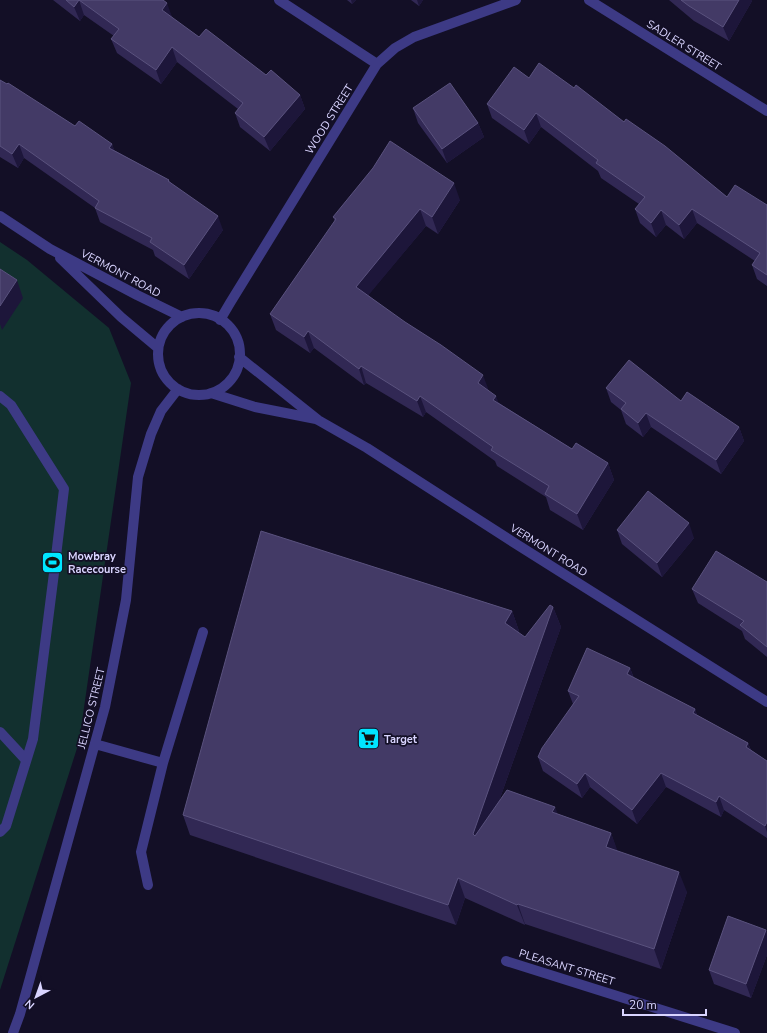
<svg xmlns="http://www.w3.org/2000/svg" width="767" height="1033" font-family="'Nunito Sans',sans-serif">
<rect width="100%" height="100%" fill="#130f26"/>
<path fill="#12302f" d="M0 242 27 260 109 328 131 383 79 742 0 990Z"/>
<g fill="none" stroke-linecap="round" stroke-linejoin="round">
<path stroke="#3d3a85" stroke-width="10" d="M279 0 377 64
M589 0 767 111
M0 216 50 249 137 295 182 317
M60 258 121 317 158 348
M158 354a41 41 0 1 1 82 0a41 41 0 1 1-82 0Z
M220 320 230 303 377 64 395 48 414 37 516 0
M239 357 318 420 367 448 513 542 767 702
M211 393 255 407 316 419
M0 396 11 405 64 489 54 573 33 739 6 826 0 832
M0 732 26 760
M95 744 163 763 141 852 148 885
M163 763 203 632
M506 961 735 1033
M13 1033 20 1014 105 707 126 600 138 477 151 434 161 411 178 389"/>
</g>
<path fill="#312854" d="M53 0H163L172 17V18L199 37 266 75 300 95 305 109 270 151 240 127 235 113 238 109 177 62 161 84 117 53 111 39 114 36 84 15 80 21Z
M347 0H356L352 4Z
M411 0H423L419 6Z
M669 0H752V1L729 41 694 21Z
M529 78 574 88 624 122 727 197 767 205V286L757 279 752 265 755 261 697 223 684 239 666 225 656 237 640 223 635 209 639 204 601 178 598 171 541 127 529 144 492 118 487 104Z
M0 80 75 126 112 144 114 150 169 180 170 182 223 230 189 279 155 256 153 250 100 222 95 208 24 158 18 168 0 157Z
M413 108 478 123 484 137 447 163 418 123Z
M460 200 438 234 426 226 368 295 489 391 499 403 572 449 608 463 614 480 583 530 550 510 546 497 497 466 495 461 426 412 423 417 366 383 364 385 314 348 310 353 276 330 270 314 335 222 333 217Z
M606 388 681 401 739 427 744 441 721 474 651 427 643 437 626 424 621 410 611 402Z
M617 530 694 538 662 577 622 544Z
M767 582V657L745 639 742 631 698 603 692 589Z
M553 607 561 627 499 801 558 814 611 833 617 851 687 892 661 969 525 924V925L465 898 456 925 190 835 183 815 512 611 519 631 518 633 525 637Z
M630 668 634 678 695 709 697 715 748 743 751 750 767 761V838L724 810 721 817 666 787 637 824 590 787 582 798 543 771 538 757 573 704 568 691Z
M766 930 767 934V955L751 998 714 984 709 970Z"/>
<path fill="#1d163a" d="M79 0 84 15 80 21 74 7Z
M351 0H356L352 4Z
M417 0H423L419 6Z
M739 0H752V1L729 41 723 27Z
M167 3 172 17 167 25 162 10Z
M172 47 177 62 161 84 156 70Z
M300 95 305 109 270 151 264 137Z
M536 113 541 127 529 144 524 130Z
M478 123 484 137 447 163 442 149Z
M19 144 24 158 18 168 12 154Z
M112 144 117 159 109 148Z
M454 183 460 200 438 234 432 217Z
M420 209 426 226 362 303 356 287Z
M692 209 697 223 684 239 679 225Z
M661 210 666 225 656 237 651 223Z
M218 216 223 230 189 279 184 265Z
M17 280 23 298 2 330 0 324V306Z
M308 331 314 348 310 353 304 337Z
M361 366 366 383 364 385 359 369Z
M483 375 489 391 478 383Z
M420 396 426 412 423 417 417 401Z
M496 396 502 412 493 400Z
M646 413 651 427 643 437 638 423Z
M739 427 744 441 721 474 716 460Z
M608 463 614 480 583 530 577 514Z
M689 523 694 538 662 577 657 563Z
M553 607 561 627 480 854 473 834Z
M512 611 519 631 512 643 505 623Z
M630 668 635 682 627 674Z
M695 709 700 724 693 713Z
M748 743 753 757 746 747Z
M585 773 590 787 582 798 577 784Z
M661 773 666 787 637 824 632 810Z
M719 796 724 810 721 817 716 802Z
M555 807 563 827 552 812Z
M767 822V832L765 826Z
M611 833 618 852 606 847Z
M679 872 687 892 661 969 654 949Z
M458 878 465 898 456 925 448 905Z
M518 904 525 924V925L517 905Z
M766 930 767 934V955L751 998 746 984Z"/>
<path fill="#433a66" stroke="#5a527e" d="M66 0H163L167 3 162 10 199 37 206 29 266 75 271 70 300 95 264 137 235 113 243 103 172 47 156 70 111 39 119 29 79 0 74 7Z
M681 0H739L723 27 689 6Z
M539 63 574 88 576 85 624 122 626 119 665 146 727 197 735 185 767 205V275L752 265 760 253 692 209 679 225 661 210 651 223 635 209 645 197 596 163 598 160 536 113 524 130 487 104 514 67 529 78Z
M0 80 7 84 8 83 75 126 79 121 112 144 109 148 169 180 168 181 218 216 184 265 150 242 152 238 95 208 99 201 19 144 12 154 0 146Z
M450 83 478 123 442 149 413 108Z
M390 141 454 183 432 217 420 209 356 287 405 322 441 345 483 375 478 383 496 396 493 400 572 449 576 443 608 463 577 514 545 494 549 486 491 450 493 447 420 396 417 401 361 366 359 369 308 331 304 337 270 314 336 219 333 217 373 168Z
M0 269 17 280 0 306Z
M629 360 681 401 687 392 739 427 716 460 646 413 638 423 621 409 626 403 606 388Z
M648 491 689 523 657 563 617 530Z
M261 531 512 611 505 623 525 637 550 605 553 607 473 834 475 836 507 790 555 807 552 812 611 833 606 847 679 872 654 949 518 904 517 905 458 878 448 905 183 815Z
M716 551 767 582V647L740 625 744 621 692 589Z
M587 648 630 668 627 674 695 709 693 713 748 743 746 747 767 761V822L765 826 719 796 716 802 661 773 632 810 585 773 577 784 538 757 542 748 579 696 568 691Z
M728 916 766 930 746 984 709 970Z"/>
<defs>
<symbol id="stadium-square" viewBox="-11 -11 22 22"><rect x="-9" y="-9" width="18" height="18" rx="4" fill="#00e5ff" stroke="#130f26"/><path d="M0-5a6.5 5 0 1 0 0 10a6.5 5 0 1 0 0-10ZM-3.5-1.8h7v3.6h-7Z" fill="#111"/></symbol>
<symbol id="supermarket-square" viewBox="-11 -11 22 22"><rect x="-9" y="-9" width="18" height="18" rx="4" fill="#00e5ff" stroke="#130f26"/><path d="M-6-5.5h2.5l.6 2H6L4.5 2H-2.5L-4.4-4H-6ZM-1.5 3.2a1.3 1.3 0 1 0 .1 0ZM3 3.2a1.3 1.3 0 1 0 .1 0Z" fill="#111"/></symbol>
</defs>
<g fill-rule="evenodd">
<use href="#stadium-square" x="40" y="550" width="25" height="25"/>
<use href="#supermarket-square" x="356" y="726" width="25" height="25"/>
</g>
<g text-anchor="middle" stroke-width="3.5" stroke-linejoin="round" paint-order="stroke">
<g font-size="11" fill="#d9d4ff" stroke="#130f26">
<text transform="translate(684 45) rotate(32)" y="4">SADLER STREET</text>
<text transform="translate(329 119) rotate(-58)" y="4">WOOD STREET</text>
<text transform="translate(121 273) rotate(28)" y="4">VERMONT ROAD</text>
<text transform="translate(549 550) rotate(32)" y="4">VERMONT ROAD</text>
<text transform="translate(91 708) rotate(-76)" y="4">JELLICO STREET</text>
<text transform="translate(567 967) rotate(17)" y="4">PLEASANT STREET</text>
</g>
<g font-size="11" font-weight="bold" fill="#d9d4ff" stroke="#130f26" text-anchor="start">
<text x="68" y="560">Mowbray<tspan x="68" dy="13">Racecourse</tspan></text>
<text x="384" y="743">Target</text>
</g>
</g>
<g transform="translate(36 997) rotate(221)" stroke="#130f26" stroke-width="3" paint-order="stroke">
<path d="M0-3L7 15L0 10L-7 15Z" fill="#d9d4ff"/>
<text y="-6" font-size="11" font-weight="bold" text-anchor="middle" fill="#d9d4ff">N</text>
</g>
<path d="M623 1009v6h83v-6" fill="none" stroke="#d9d4ff" stroke-width="2"/>
<text x="629" y="1009" font-size="12" fill="#d9d4ff" stroke="#130f26" stroke-width="3" paint-order="stroke">20 m</text>
</svg>
